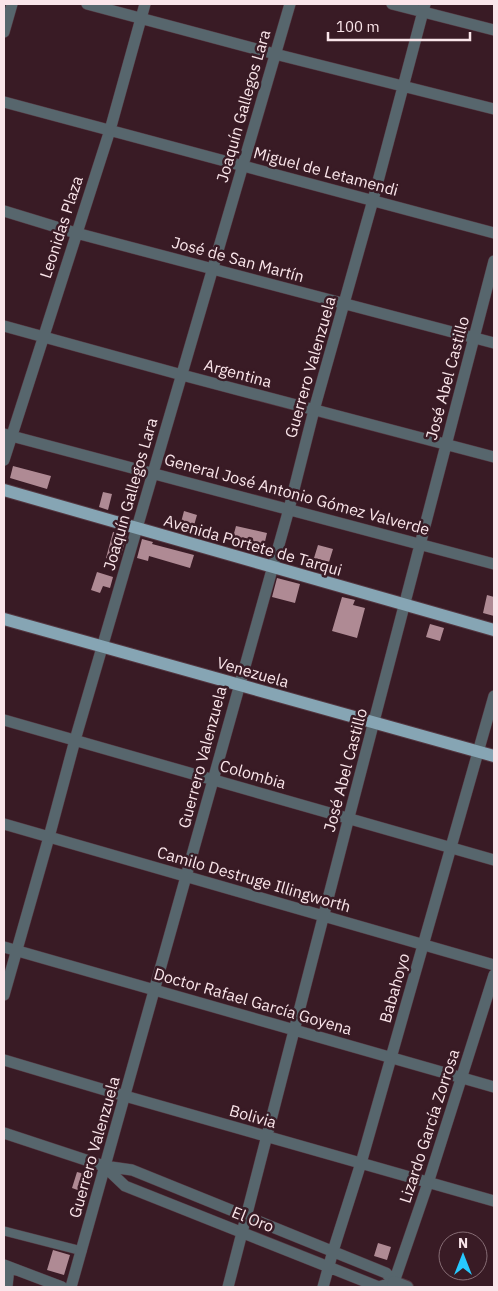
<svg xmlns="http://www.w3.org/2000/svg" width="498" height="1291" font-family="'IBM Plex Sans',sans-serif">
<rect width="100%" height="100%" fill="#391b25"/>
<path fill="#af8a94" d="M13 466 51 476 47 489 10 478Z
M103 492 112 494 108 510 99 507Z
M184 511 197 515 193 529 180 526Z
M236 526 267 533 263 550 232 541Z
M113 532 127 535 121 555 119 554 116 562 106 558Z
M142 539 153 542 152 544 194 555 190 568 149 556 148 561 137 558Z
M318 545 333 549 329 562 314 558Z
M97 572 113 577 110 588 103 586 100 593 91 590Z
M277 578 300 584 295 603 272 597Z
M487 595 494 597V616L483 613Z
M342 597 355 600 353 605 365 608 357 638 332 631Z
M430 624 444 628 440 641 426 637Z
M77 1172 92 1176 86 1193 72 1188Z
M378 1243 391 1247 387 1260 374 1256Z
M53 1250 70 1255 64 1275 47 1270Z"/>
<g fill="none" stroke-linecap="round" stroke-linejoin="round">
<defs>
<path id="pedestrian" d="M4 1231 82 1251"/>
<path id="minor" d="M87 4 275 54 494 109
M392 4 494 30
M4 32 12 4
M4 102 494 233
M4 211 76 233 494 343
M4 326 182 375 494 457
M4 434 494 564
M4 460 110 130 145 4
M4 720 494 860
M4 824 494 965
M4 947 494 1087
M4 995 49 837 75 740 290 4
M4 1060 125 1096 494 1201
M4 1133 104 1166 132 1170 386 1273 394 1282
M104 1166 125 1186 379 1287 394 1282
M4 1265 62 1287
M394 1282 428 1183 494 975
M7 1287 9 1267
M71 1287 289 509 314 410 373 200 425 4
M228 1287 349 817 494 261
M323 1287 333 1251 361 1163 494 696"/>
<path id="tertiary" d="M393 1287 394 1282 407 1287"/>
<path id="primary" d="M4 490 494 630
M4 619 494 756"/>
</defs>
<use href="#pedestrian" stroke="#543741" stroke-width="10"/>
<use href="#minor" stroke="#543741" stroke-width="12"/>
<use href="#tertiary" stroke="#543741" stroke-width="14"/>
<use href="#primary" stroke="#543741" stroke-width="14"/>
<use href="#pedestrian" stroke="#57666d" stroke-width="9"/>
<use href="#minor" stroke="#57666d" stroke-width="11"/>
<use href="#tertiary" stroke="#57666d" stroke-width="12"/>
<use href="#primary" stroke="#86a5b4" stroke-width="12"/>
</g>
<g text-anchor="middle" stroke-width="5" stroke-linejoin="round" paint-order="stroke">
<g font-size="16" fill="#fae5ea" stroke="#391b25">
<text transform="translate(243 106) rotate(-74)" y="6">Joaquín Gallegos Lara</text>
<text transform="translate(326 171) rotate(15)" y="6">Miguel de Letamendi</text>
<text transform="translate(61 227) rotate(-72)" y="6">Leonidas Plaza</text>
<text transform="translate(238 259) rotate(15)" y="6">José de San Martín</text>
<text transform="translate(310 367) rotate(-74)" y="6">Guerrero Valenzuela</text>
<text transform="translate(238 373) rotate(15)" y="6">Argentina</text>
<text transform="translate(447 378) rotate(-75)" y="6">José Abel Castillo</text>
<text transform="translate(130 494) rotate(-74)" y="6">Joaquín Gallegos Lara</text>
<text transform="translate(297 494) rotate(15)" y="6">General José Antonio Gómez Valverde</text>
<text transform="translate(253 545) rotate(16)" y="6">Avenida Portete de Tarqui</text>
<text transform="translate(253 672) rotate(16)" y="6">Venezuela</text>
<text transform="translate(202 757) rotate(-75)" y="6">Guerrero Valenzuela</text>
<text transform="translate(345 770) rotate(-75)" y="6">José Abel Castillo</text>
<text transform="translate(253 774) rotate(16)" y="6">Colombia</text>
<text transform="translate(254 879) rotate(16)" y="6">Camilo Destruge Illingworth</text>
<text transform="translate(394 988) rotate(-74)" y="6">Babahoyo</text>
<text transform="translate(253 1001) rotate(16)" y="6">Doctor Rafael García Goyena</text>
<text transform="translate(253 1116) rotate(16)" y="6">Bolivia</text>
<text transform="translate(429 1126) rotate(-72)" y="6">Lizardo García Zorrosa</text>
<text transform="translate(94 1147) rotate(-74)" y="6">Guerrero Valenzuela</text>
<text transform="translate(253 1219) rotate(22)" y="6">El Oro</text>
</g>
</g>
<rect width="498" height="1291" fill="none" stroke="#fae5ea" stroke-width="10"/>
<g transform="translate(463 1256)"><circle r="24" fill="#391b25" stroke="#866c74"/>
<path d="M0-4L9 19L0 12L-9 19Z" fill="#27c8fe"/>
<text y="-8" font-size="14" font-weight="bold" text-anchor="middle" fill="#fae5ea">N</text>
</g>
<path d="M328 32v8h142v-8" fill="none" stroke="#fae5ea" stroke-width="2.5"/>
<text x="336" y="32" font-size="15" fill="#fae5ea" stroke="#391b25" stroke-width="4" paint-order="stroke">100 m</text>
</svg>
